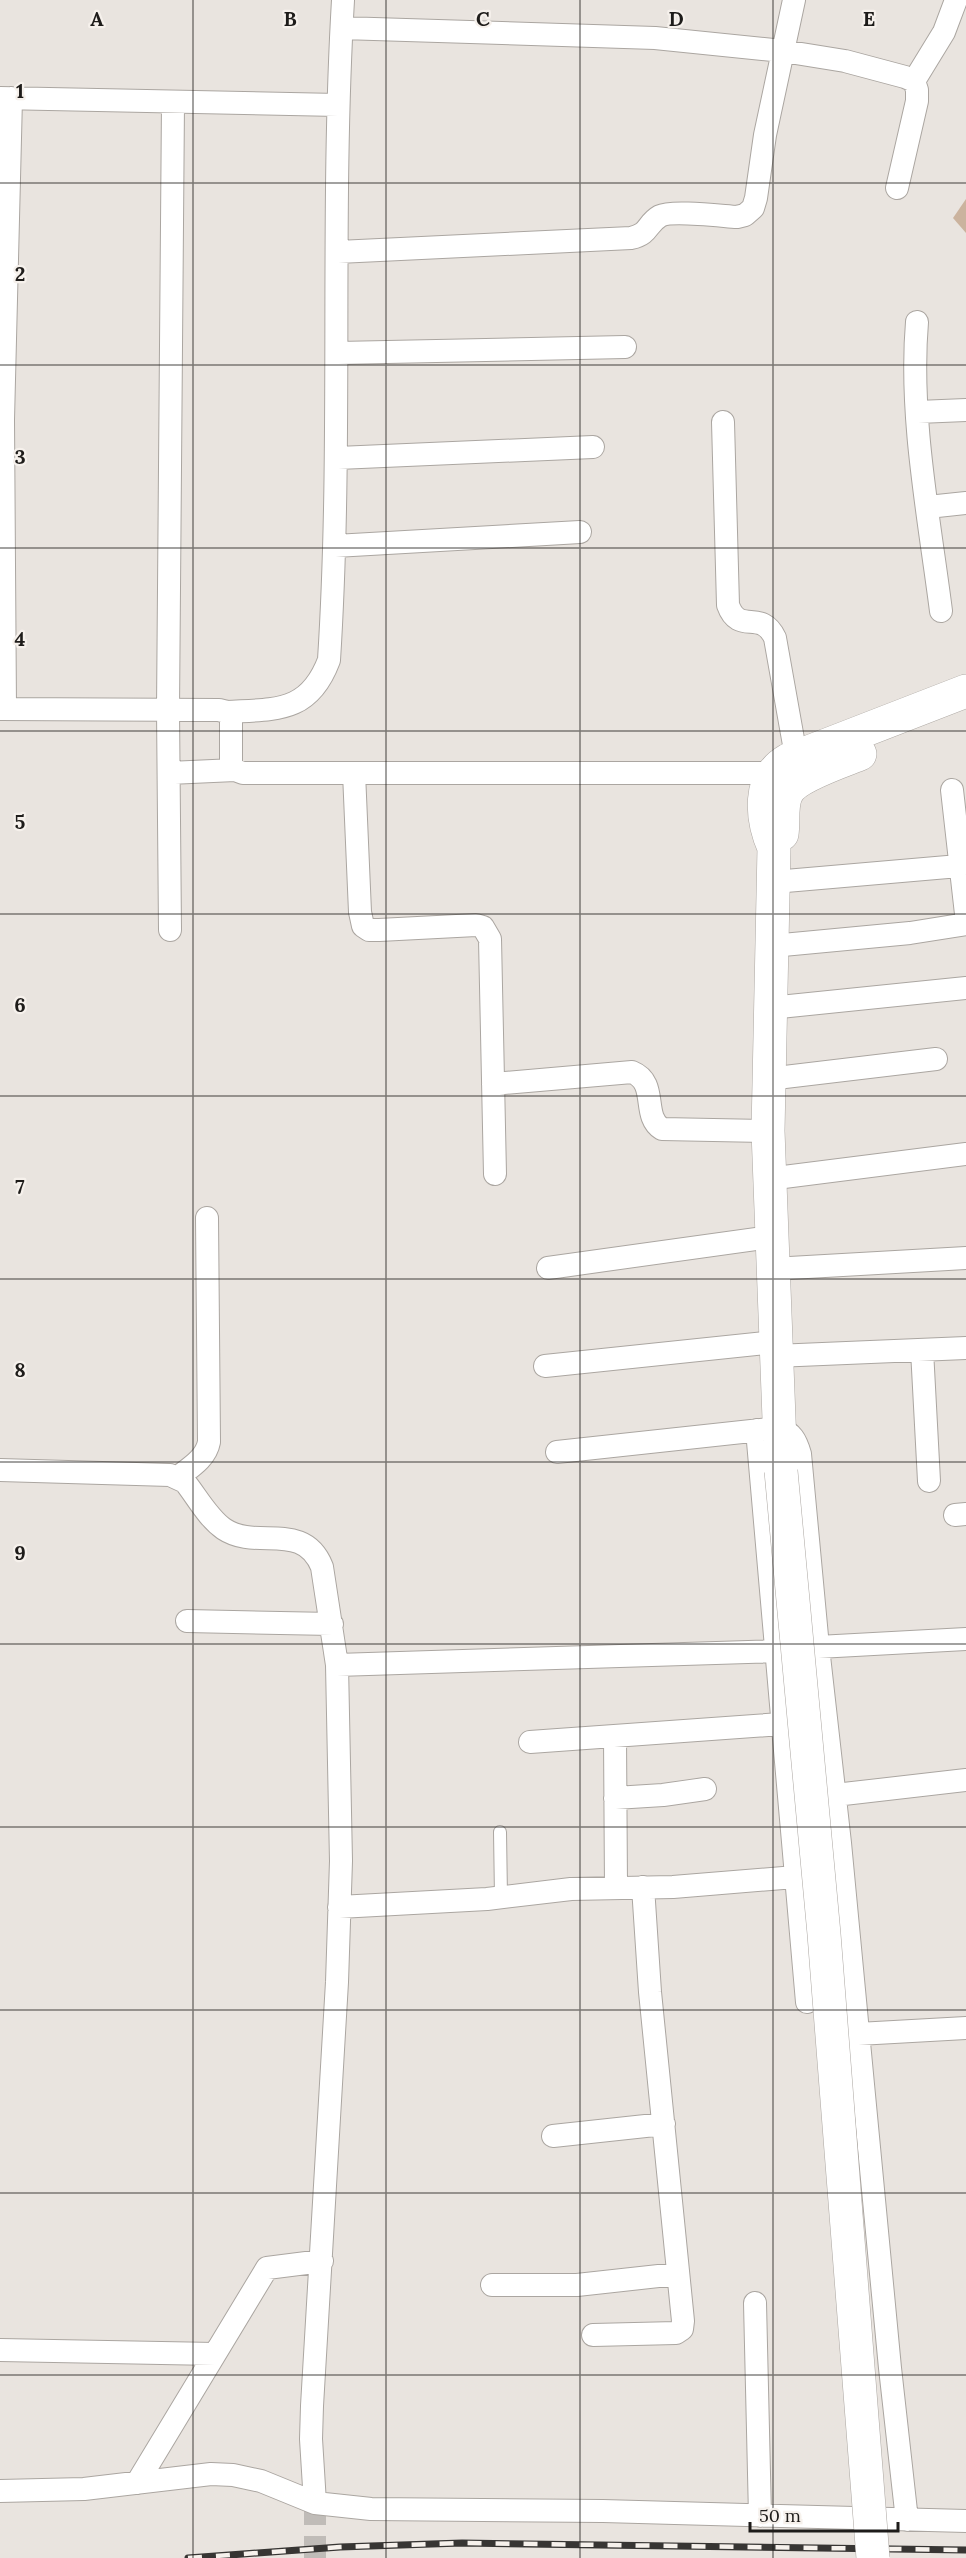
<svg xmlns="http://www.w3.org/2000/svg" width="966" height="2558" font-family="Lora,serif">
<rect width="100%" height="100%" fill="#e9e4df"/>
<path fill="#cbb39e" d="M966 199V233L953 218Z"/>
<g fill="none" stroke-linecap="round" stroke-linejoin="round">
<path stroke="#c0bcb8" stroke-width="22" stroke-dasharray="22 11" stroke-linecap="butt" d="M315 2503V2558"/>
<defs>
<path id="lane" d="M500 1832 501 1897"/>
<path id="street" d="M342 28 655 38 783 51 845 61 905 77 914 81 917 90V101L897 188
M914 81 944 32 956 0
M0 98 338 105
M338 252 631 238C650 234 646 224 660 216 672 210 721 216 737 217L745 215 753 208 756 198 765 135 794 0
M917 322C909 416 929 517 941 611
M338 353 625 347
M918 412 966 410
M723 422 728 605C739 636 761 608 775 638L796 756
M338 458 593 447
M928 507 966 503
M335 546 580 532
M0 709 219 710 227 712 231 717V764L235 770 243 773H771L783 776
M5 709 3 420 11 98
M227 712C277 709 309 713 329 660 343 440 330 220 343 0
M169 773 235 770
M354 773 360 912 363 926 369 930H379L476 925 483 927 490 939 495 1174
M952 790 966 914
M774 882 959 866
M170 930 168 710 173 103
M772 946 910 933 966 924
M770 1008 966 988
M768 1079 936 1059
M493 1084 632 1072C659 1083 641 1116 662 1129L768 1131
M768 1179 966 1154
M548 1268 770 1237
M772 1269 966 1258
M922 1350 929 1481
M775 1356 966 1348
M545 1366 775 1342
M757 1430 807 2002
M557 1452 779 1428C792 1433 796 1440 800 1454L818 1647 840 1843 890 2368 907 2520
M0 1470 170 1475 185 1482C197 1497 208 1518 224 1529 257 1551 303 1520 322 1567L337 1665 341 1861 337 1982 312 2406 311 2439 315 2503
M178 1477C191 1467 206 1458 209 1442L207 1218
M955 1515 966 1514
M187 1621 332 1624
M818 1647 966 1639
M337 1665 776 1651
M615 1737 616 1887
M530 1742 781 1724
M835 1795 966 1780
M615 1798 663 1795 705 1789
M339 1907 487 1899 571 1889 673 1887 795 1877
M858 2034 966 2028
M553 2136 664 2124
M492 2285H577L677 2274
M755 2303 760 2516
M593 2335 676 2333 682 2329 683 2321 650 1992 643 1887
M0 2350 215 2354
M137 2483 267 2268 322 2261
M0 2491 84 2489 211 2474 233 2475 261 2481 315 2503 371 2509 603 2511 966 2521"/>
<path id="secondary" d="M782 834C784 821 781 807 786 795 793 777 843 761 860 754
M781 1471 768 1131 774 848C761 818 757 778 788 760L966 691"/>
</defs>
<use href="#lane" stroke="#aba6a1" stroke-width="14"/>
<use href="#street" stroke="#aba6a1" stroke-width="24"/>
<use href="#secondary" stroke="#aba6a1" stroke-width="34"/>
<use href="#lane" stroke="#fff" stroke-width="12"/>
<use href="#street" stroke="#fff" stroke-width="22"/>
<use href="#secondary" stroke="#fff" stroke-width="33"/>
<defs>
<path id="rail" d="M188 2558 340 2547 462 2543 966 2550"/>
</defs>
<use href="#rail" stroke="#373533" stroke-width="7"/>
<use href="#rail" stroke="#f6f1ec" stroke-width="4.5" stroke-dasharray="14" stroke-linecap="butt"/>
<defs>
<path id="secondary-bridge" d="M781 1471 824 1934 873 2558"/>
</defs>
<use href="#secondary-bridge" stroke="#aba6a1" stroke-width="34" stroke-linecap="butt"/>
<use href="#secondary-bridge" stroke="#fff" stroke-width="33"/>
</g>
<path fill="none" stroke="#1e1c1a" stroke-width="1.5" stroke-opacity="0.55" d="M193 0V2558M386 0V2558M580 0V2558M773 0V2558M0 183H966M0 365H966M0 548H966M0 731H966M0 914H966M0 1096H966M0 1279H966M0 1462H966M0 1644H966M0 1827H966M0 2010H966M0 2193H966M0 2375H966"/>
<g font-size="20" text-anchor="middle" font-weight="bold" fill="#1e1c1a" stroke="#f6f1ec" stroke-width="4.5" stroke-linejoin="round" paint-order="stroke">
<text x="97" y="26">A</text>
<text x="290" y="26">B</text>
<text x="483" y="26">C</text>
<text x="676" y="26">D</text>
<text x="869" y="26">E</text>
<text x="20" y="98">1</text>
<text x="20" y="281">2</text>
<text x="20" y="464">3</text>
<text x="20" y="646">4</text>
<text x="20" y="829">5</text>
<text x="20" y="1012">6</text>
<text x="20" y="1194">7</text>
<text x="20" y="1377">8</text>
<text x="20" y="1560">9</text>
</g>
<path d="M750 2522v9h148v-9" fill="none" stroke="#1e1c1a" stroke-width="3"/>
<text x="759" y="2522" font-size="18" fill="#1e1c1a" stroke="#f6f1ec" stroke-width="4.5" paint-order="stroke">50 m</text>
</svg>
